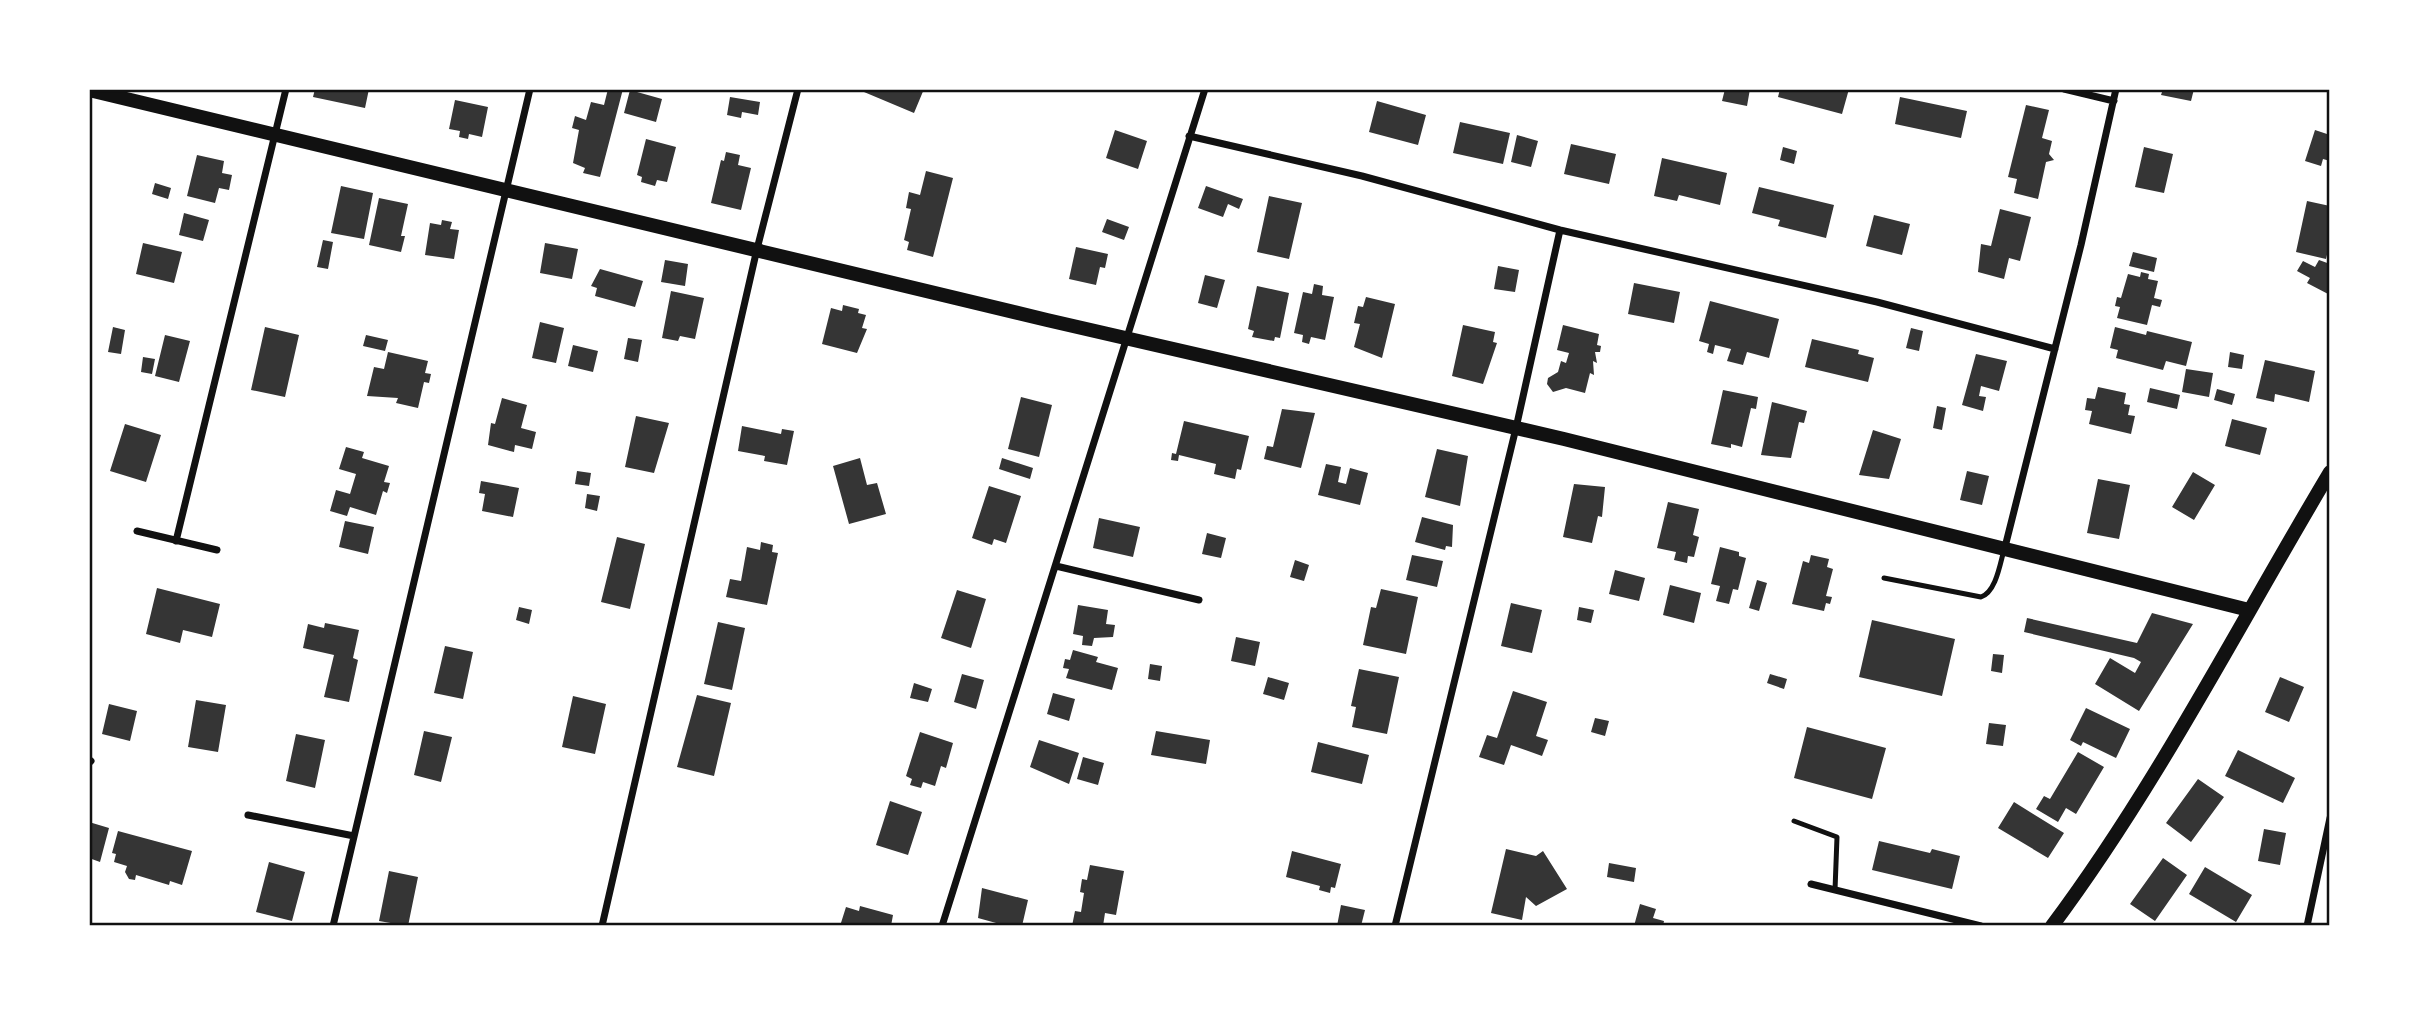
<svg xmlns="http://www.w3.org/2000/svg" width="2419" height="1015" font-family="'Nunito Sans',sans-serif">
<rect width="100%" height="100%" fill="#fff"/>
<path fill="#353535" d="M315 89H369L365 108 313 97Z
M608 89H623L600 177 583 173 585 168 573 163 579 130 572 128 575 116 586 120 591 102 604 105Z
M865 89H924L914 113 864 92Z
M1725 89H1750L1747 106 1722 101Z
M1780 89H1849L1842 114 1778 97Z
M2163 89H2194L2191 101 2161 95Z
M630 90 662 99 656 122 624 113Z
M730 97 760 102 758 115 742 112 741 118 727 115Z
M1900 97 1967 111 1961 138 1895 124Z
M455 100 488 107 482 137 469 134 468 139 459 137 460 131 449 129Z
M1377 101 1426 115 1418 145 1369 132Z
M2026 105 2049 110 2042 138 2052 141 2049 154 2054 160 2046 162 2038 199 2014 193 2017 179 2008 177Z
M1460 122 1510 133 1503 164 1453 153Z
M1115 130 1147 141 1138 169 1106 158Z
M2315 130 2330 135V161L2323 159 2321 166 2305 161Z
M1517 135 1538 141 1531 167 1511 162Z
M646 139 676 147 667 182 657 180 655 186 641 182 642 177 637 175Z
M1571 144 1616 154 1609 184 1564 174Z
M1783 147 1797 151 1794 164 1780 160Z
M2144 147 2173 154 2164 193 2135 187Z
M726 152 740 155 738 165 751 168 741 210 711 203 721 160 724 161Z
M197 155 224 161 222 173 232 175 229 190 219 188 215 203 187 196Z
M1662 158 1727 173 1720 205 1679 195 1677 201 1654 196Z
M926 171 953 178 933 257 907 250 909 242 904 240 911 209 906 208 909 192 920 195Z
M155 183 171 188 168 199 152 194Z
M341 186 373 193 364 239 331 233Z
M1206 186 1243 199 1239 209 1228 204 1223 217 1198 208Z
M1759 187 1834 205 1826 238 1778 226 1780 220 1752 213Z
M1269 196 1302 203 1289 259 1257 252Z
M379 198 408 204 401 236H405L401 252 369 245Z
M2307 201 2330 206V242L2326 259 2296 252Z
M2000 209 2031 217 2020 261 2009 258 2004 279 1978 272 1981 244 1991 246Z
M184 213 209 220 203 241 179 235Z
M1874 215 1910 224 1902 255 1866 246Z
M1107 219 1129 227 1124 240 1102 232Z
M442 220 452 222 450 229 459 230 454 259 425 255 430 223 441 225Z
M323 240 333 242 328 269 317 267Z
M143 243 182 252 174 283 136 274Z
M545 243 578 249 572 279 540 273Z
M1076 247 1108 254 1105 268 1100 267 1096 285 1069 279Z
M2133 252 2157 258 2154 272 2129 266Z
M665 260 688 264 685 286 661 282Z
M2319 260 2330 264V295L2307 283 2310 278 2297 271 2303 261 2315 267Z
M1498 266 1519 270 1515 292 1494 289Z
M600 269 643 281 635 307 595 296 597 288 591 286Z
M2141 272 2149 274 2148 279 2158 281 2154 298 2162 300 2160 307 2152 305 2147 325 2117 318 2120 307 2115 306 2117 297 2121 298 2128 274 2140 277Z
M1205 275 1225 280 1217 308 1198 303Z
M1634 283 1680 292 1674 323 1628 314Z
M1314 284 1323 286 1322 295 1334 297 1325 340 1311 337 1309 344 1302 342 1303 335 1294 333 1303 292 1312 294Z
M1257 286 1289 293 1280 338 1275 337 1274 341 1252 337 1254 331 1248 329Z
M671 291 704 298 695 339 680 336 678 341 662 338Z
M1366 297 1395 304 1382 358 1354 347 1360 324 1354 323 1358 306 1363 307Z
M1710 301 1779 319 1769 358 1747 352 1743 365 1727 361 1731 349 1715 345 1713 354 1707 352 1709 344 1699 341Z
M843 305 859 309 858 313 866 315 862 328 867 329 857 353 822 344 831 308 842 311Z
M540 322 564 328 556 363 532 358Z
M1463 325 1495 332 1493 342 1497 343 1483 384 1452 376Z
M1563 325 1599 334 1597 345 1601 346 1600 352H1595L1597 363 1593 361 1594 375 1590 373 1585 393 1566 388 1553 392 1547 384 1548 378 1558 372 1561 361 1566 363 1569 353 1557 350Z
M113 327 125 330 121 354 108 352Z
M265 327 299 335 285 397 251 390Z
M2115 327 2146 335 2147 331 2192 342 2186 366 2166 361 2163 370 2116 358 2118 350 2110 348Z
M1911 328 1923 331 1919 351 1906 348Z
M165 335 190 341 179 382 155 376Z
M366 335 388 340 385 351 363 346Z
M628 338 642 340 638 362 624 359Z
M1812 339 1859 350 1858 354 1874 358 1868 382 1805 367Z
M573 345 598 351 593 372 568 366Z
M388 352 428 361 425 373 431 374 429 383 424 382 418 408 396 403 398 398 367 396 374 367 384 369Z
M2230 352 2244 355 2242 369 2228 367Z
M1976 354 2007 361 1999 391 1981 386 1979 396 1986 397 1983 411 1962 405Z
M143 357 155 359 152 374 141 372Z
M2265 360 2315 371 2309 402 2275 394 2274 402 2256 398Z
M2186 369 2213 373 2209 397 2182 392Z
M2098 387 2126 393 2124 404 2130 405 2128 415 2135 416 2131 434 2089 424 2092 411 2085 410 2087 398 2095 399Z
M2150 388 2180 395 2177 409 2147 402Z
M2217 389 2235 394 2232 405 2214 400Z
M1723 390 1758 397 1756 409 1751 408 1742 447 1731 444V448L1711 444Z
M1021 397 1052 405 1039 457 1008 449Z
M502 398 527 405 521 428 536 432 532 449 515 445 514 452 488 445 491 423 495 424Z
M1772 402 1807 411 1804 423 1799 422 1791 458 1761 455Z
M1937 406 1946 408 1942 430 1933 428Z
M1282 409 1315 413 1301 468 1264 459 1267 446 1273 447Z
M636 416 669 423 654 473 625 467Z
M2232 419 2267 428 2260 455 2225 446Z
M1184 421 1249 436 1241 470 1237 469 1235 479 1214 474 1216 464 1179 455 1178 461 1171 460 1172 453 1176 454Z
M125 424 161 435 146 482 110 471Z
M742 426 781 434 782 429 794 431 787 465 764 461 765 456 738 451Z
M1873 430 1901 439 1889 479 1859 475Z
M346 447 364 452 362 458 389 466 384 482 390 483 387 493 383 491 376 515 350 507 347 516 330 511 336 490 350 494 356 474 339 469Z
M1437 449 1468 456 1460 506 1425 497Z
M860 458 867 485 877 483 886 514 849 524 833 466Z
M1002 458 1033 468 1030 479 999 469Z
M1326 464 1341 467 1338 482 1346 484 1350 468 1368 473 1360 505 1318 495Z
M577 471 591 473 589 486 575 484Z
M1967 471 1989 476 1982 505 1960 500Z
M2193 472 2215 485 2194 520 2172 507Z
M2098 479 2130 485 2119 539 2087 533Z
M481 481 519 488 513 517 482 511 485 494 479 493Z
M1574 484 1605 487 1602 517 1598 516 1592 543 1563 537Z
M989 486 1021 496 1006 543 994 539 992 545 972 538Z
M587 494 600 496 597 511 585 508Z
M1668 502 1699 509 1693 535 1699 537 1694 557 1688 556 1687 563 1674 560 1676 552 1657 548Z
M1422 517 1453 525 1452 547 1446 546 1445 550 1415 542Z
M1099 518 1140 527 1133 557 1093 548Z
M345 521 374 527 368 554 339 547Z
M1207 533 1226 538 1221 558 1202 554Z
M617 537 645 544 630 609 601 602Z
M761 542 773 545 772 552 778 553 767 605 726 597 730 579 741 581 747 547 760 550Z
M1720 547 1739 552V556L1746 558 1738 590 1733 589 1729 604 1716 601 1720 586 1711 584Z
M1412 555 1443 561 1437 587 1406 580Z
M1811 555 1829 559 1827 567 1833 569 1826 596 1832 597 1830 604 1826 603 1824 611 1792 604 1803 561 1809 563Z
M1295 560 1309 565 1304 581 1290 577Z
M1615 570 1645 578 1639 601 1609 594Z
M1757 580 1767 583 1759 611 1749 608Z
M1670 585 1701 593 1694 623 1663 615Z
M157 588 220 604 212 637 183 630 180 643 146 634Z
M1381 589 1418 597 1406 654 1363 645 1371 607 1376 608Z
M957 590 986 599 971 648 941 638Z
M1511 603 1542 610 1532 653 1501 646Z
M1078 605 1108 610 1106 624 1115 625 1113 637 1094 638 1092 646 1082 645 1083 636 1073 634Z
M519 607 532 610 529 624 516 620Z
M1579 607 1594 610 1591 623 1577 620Z
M2152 613 2193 624 2139 711 2095 684 2110 658 2135 673 2141 662 2134 658 2024 632 2027 618 2137 643Z
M1872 620 1955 639 1942 696 1859 677Z
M718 622 745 628 732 690 704 684Z
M325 623 359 630 353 658 358 660 349 702 324 697 334 655 303 648 308 624 324 628Z
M1236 637 1260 642 1255 666 1231 661Z
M445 646 473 652 463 699 434 693Z
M1073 650 1098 657 1096 662 1118 668 1112 690 1066 678 1069 669 1063 668 1065 659 1070 660Z
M1993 654 2004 655 2002 673 1991 671Z
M1150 664 1162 666 1160 681 1148 679Z
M1359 669 1399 677 1387 734 1352 727 1356 707 1351 706Z
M962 674 984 680 976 709 954 702Z
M1770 674 1787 679 1784 689 1767 683Z
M1268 677 1289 683 1284 700 1263 694Z
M2280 677 2304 687 2289 722 2265 712Z
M914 683 932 689 928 702 910 698Z
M1513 691 1547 702 1536 736 1548 740 1542 756 1511 745 1504 765 1479 757 1487 735 1497 738Z
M1053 693 1075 699 1069 721 1047 714Z
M697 695 731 703 714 776 677 767Z
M573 696 606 704 595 754 562 747Z
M196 700 226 705 218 752 188 747Z
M109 704 137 711 130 741 102 734Z
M2086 708 2130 729 2116 758 2083 742 2081 746 2070 740Z
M1595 718 1609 721 1605 736 1591 732Z
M1989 723 2006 725 2003 746 1986 744Z
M1807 727 1886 748 1872 799 1794 778Z
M424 731 452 737 441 782 414 775Z
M1156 731 1210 740 1206 764 1151 755Z
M920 732 953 743 946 768 941 766 935 786 923 782 921 788 910 785 912 779 906 776Z
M296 734 325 740 315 788 286 781Z
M1039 740 1079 753 1069 784 1030 767Z
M1318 742 1369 755 1362 784 1311 772Z
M2238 750 2295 778 2283 803 2225 776Z
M2078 752 2104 767 2076 814 2066 808 2058 822 2036 809 2044 796 2050 799Z
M1083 757 1104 763 1098 785 1077 779Z
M2198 779 2224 797 2191 842 2166 823Z
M890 801 922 812 908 855 876 845Z
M2014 802 2064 833 2048 858 1998 828Z
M89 822 109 828 100 862 89 858Z
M2264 829 2286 833 2280 865 2258 861Z
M118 831 192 851 182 885 170 881 169 885 136 875 135 880 129 879 125 872 127 866 114 862 116 854 112 853Z
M1879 841 1930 853 1932 849 1960 856 1952 889 1872 870Z
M1506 849 1536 856 1543 851 1567 889 1536 906 1526 897 1522 920 1491 913Z
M1292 851 1341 864 1335 888 1331 887 1330 893 1319 890 1320 886 1286 877Z
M2163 858 2187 875 2155 921 2130 904Z
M269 862 305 872 292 921 256 912Z
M1609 863 1636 868 1634 882 1607 877Z
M1090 865 1124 871 1116 915 1105 913 1103 926H1072L1075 911 1081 912 1084 893 1080 892 1082 879 1087 880Z
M2205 867 2252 895 2236 922 2189 894Z
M389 871 418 877 408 926 379 921Z
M982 888 1028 900 1022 926H1007L978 918Z
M1640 904 1656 909 1653 918 1664 921 1663 926H1634Z
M1341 905 1365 910 1361 926H1337Z
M860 906 893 915 891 926H840L846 907 859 911Z"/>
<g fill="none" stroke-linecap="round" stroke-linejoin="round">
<path stroke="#111" stroke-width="5" d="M1884 578 1981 597C1996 592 2000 564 2004 550
M1794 821 1837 837 1835 890"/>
<path stroke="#111" stroke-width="7" d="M2064 89 2114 101
M1189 136 1362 176 1560 230 1877 302 2055 349
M137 531 217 550
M176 541 286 89
M2005 547 2081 245 2116 89
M1056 566 1199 600
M89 763 91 761
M248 815 354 836
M1811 884 1981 926
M333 926 530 89
M602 926 757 249 798 89
M942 926 1205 89
M1395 926 1516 428 1560 230
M2307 926 2330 818"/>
<path stroke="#111" stroke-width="14" d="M89 90 1047 320 1564 439 2249 610
M2052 926C2158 784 2239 624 2330 472"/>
</g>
<rect width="2419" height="1015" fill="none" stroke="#ffffff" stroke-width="182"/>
<rect x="91" y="91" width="2237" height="833" fill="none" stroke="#111" stroke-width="2.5"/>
</svg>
